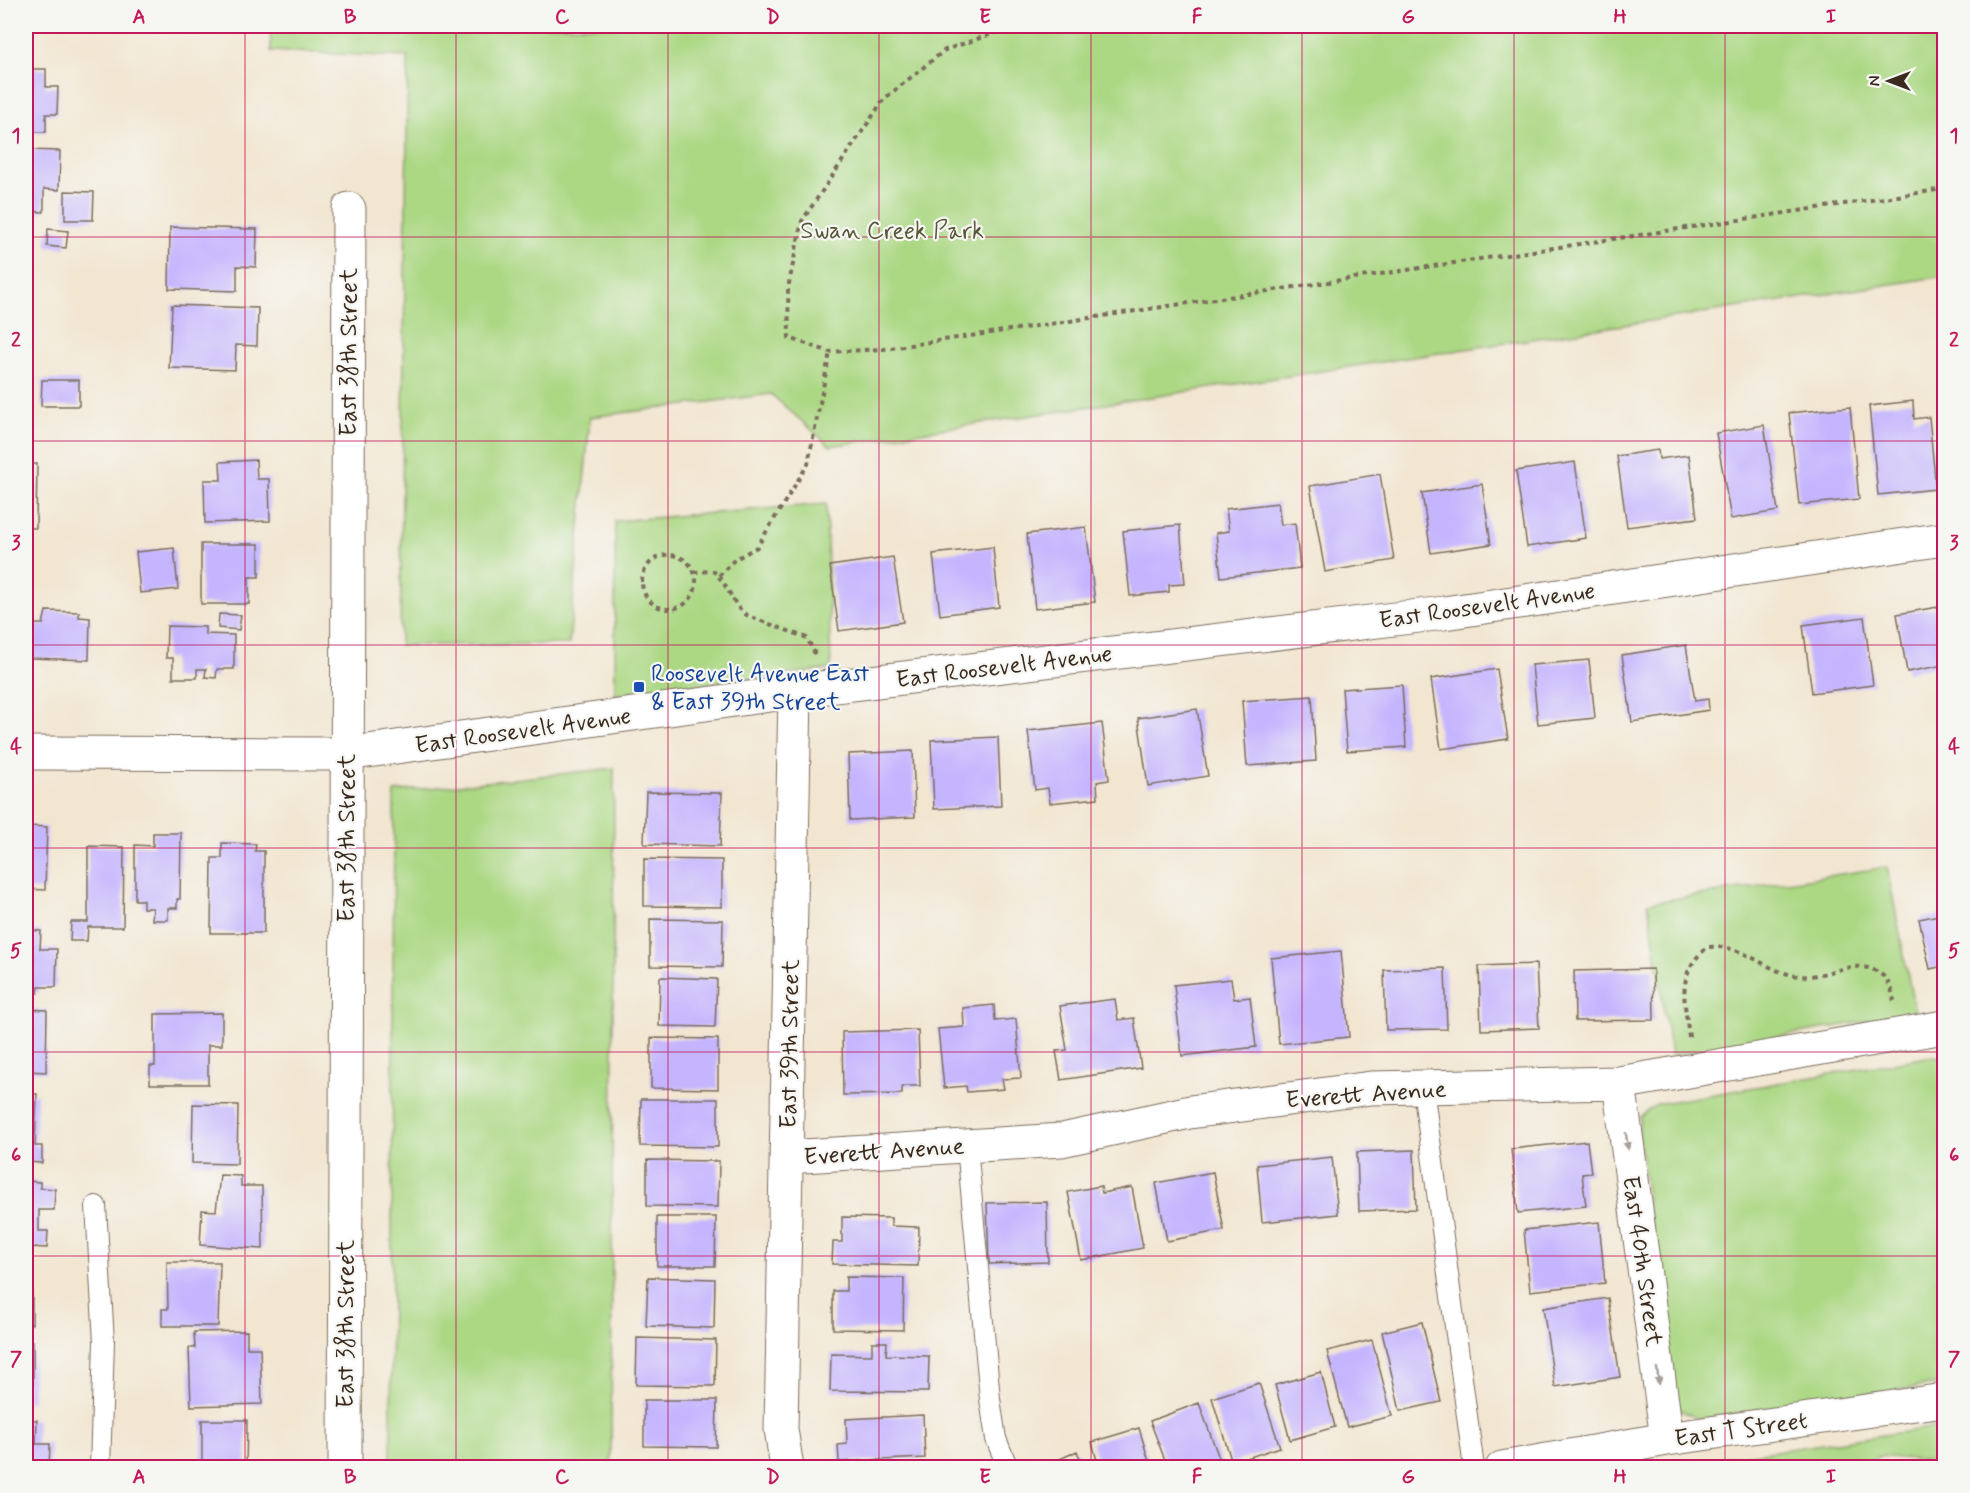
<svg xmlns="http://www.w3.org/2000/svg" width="1970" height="1493" font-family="Mynerve,sans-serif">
<rect width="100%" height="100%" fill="#f6f6f2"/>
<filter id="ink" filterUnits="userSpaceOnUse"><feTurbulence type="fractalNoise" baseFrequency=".0167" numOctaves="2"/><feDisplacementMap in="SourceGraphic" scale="12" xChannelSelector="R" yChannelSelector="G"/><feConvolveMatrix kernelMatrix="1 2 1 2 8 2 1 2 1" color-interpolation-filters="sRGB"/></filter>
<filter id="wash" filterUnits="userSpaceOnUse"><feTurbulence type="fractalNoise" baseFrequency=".008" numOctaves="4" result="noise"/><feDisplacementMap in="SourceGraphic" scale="24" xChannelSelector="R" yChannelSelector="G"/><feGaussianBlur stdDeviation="1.35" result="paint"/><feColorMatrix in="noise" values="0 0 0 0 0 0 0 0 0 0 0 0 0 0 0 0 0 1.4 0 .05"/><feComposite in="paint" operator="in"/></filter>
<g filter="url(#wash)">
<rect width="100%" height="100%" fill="#f2e6d1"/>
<path fill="#acd884" stroke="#748151" stroke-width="1.5" d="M270 26H1944V276L830 446 771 394 590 417 569 644 400 645 408 57 271 51Z
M826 504 831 669 615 695V521Z
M614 768 611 1467H391L394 792Z
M1887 867 1915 1013 1671 1055 1648 903Z
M1933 1056 1944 1058V1383L1699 1419 1681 1411 1671 1395 1639 1134 1640 1117 1657 1104Z
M1944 1426V1459L1940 1462 1880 1456 1855 1467 1717 1468 1700 1462Z"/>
<g id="blocks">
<path fill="#c5b5fe" d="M26 69H46V87H58L57 114H46V132H26Z
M26 150 60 151 59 190 44 189V212L26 211Z
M65 191 94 192 93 220H65Z
M170 227 257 229 256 267 237 266V291L169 289Z
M48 229 68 231 66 248 47 246Z
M172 305 258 308 257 346 236 345 235 370 169 368Z
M42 380H79V406H41Z
M1913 401 1914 419 1929 417 1936 489 1878 495 1869 406Z
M1850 407 1859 499 1799 505 1789 413Z
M1764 425 1778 511 1731 519 1716 433Z
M1658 450 1659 459 1689 455 1697 518 1627 527 1617 456Z
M256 460 257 479H269L270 521 205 523 204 480H221L220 462Z
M1575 462 1586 538 1527 547 1516 471Z
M26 464H37L36 528H26Z
M1380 474 1394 560 1325 572 1310 486Z
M1482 484 1491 544 1431 553 1422 493Z
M1278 503 1281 525 1295 523 1300 568 1221 577 1216 533 1229 531 1226 509Z
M1180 525 1185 584 1169 585V592L1130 596 1123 531Z
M1086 527 1095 602 1035 609 1027 534Z
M201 544H259V577H249V604H201Z
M993 547 999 607 940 615 933 554Z
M174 548 178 589 140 593 136 552Z
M893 557 903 622 839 631 830 566Z
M1944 606V665L1907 672 1897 614Z
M46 611 79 612V617L90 618 89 660 30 658 31 624H43Z
M219 614 241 615 239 630 218 628Z
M1864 617 1873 685 1812 693 1803 625Z
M167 626 205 627V634L234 635V669H217L216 678 205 677 206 669H197V678H173V658H166Z
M1686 645 1695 701 1708 699 1709 710 1632 722 1622 655Z
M1589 660 1595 718 1538 724 1532 665Z
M1497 669 1508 739 1441 749 1431 679Z
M1402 685 1406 747 1347 751 1342 689Z
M1312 696 1316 761 1247 766 1242 701Z
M1197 709 1208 776 1148 786 1138 718Z
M1102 723 1109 780 1097 782 1098 798 1050 803 1048 788 1035 790 1028 731Z
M998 737 1001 806 934 809 931 740Z
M913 751 915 817 850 820 848 754Z
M646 792 722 793 720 846 644 844Z
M26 826 47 827 45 890 26 889Z
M153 833H181L180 899H177V908H168V920H152L153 908H143V900H135V845L153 846Z
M222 843 256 844 255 851H264V933H211L212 858H222Z
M88 846 124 847 123 927H88L87 941H70L71 922H88Z
M644 859 722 860V907L644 906Z
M1944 914V966L1930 969 1919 919Z
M650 919 723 920 722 967 650 966Z
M26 930 41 931 40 949H57L56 987H39L38 993 26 992Z
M1341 951 1349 1037 1279 1044 1271 958Z
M1536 964 1539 1028 1481 1030 1479 966Z
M1445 968 1447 1029 1386 1030 1384 970Z
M1653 969 1654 1020 1575 1021 1574 971Z
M660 977 717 979 715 1027 659 1026Z
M1231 979 1234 999 1250 997 1256 1047 1182 1056 1174 985Z
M1115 999 1118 1020 1134 1018 1141 1068 1061 1080 1056 1051 1067 1050 1060 1006Z
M994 1005 995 1021 1016 1019 1021 1078 1002 1079 1004 1089 967 1092 966 1086 944 1088 938 1029 964 1027 963 1008Z
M26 1009 47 1010 46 1072 26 1071Z
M222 1013V1045H208V1084H150V1066H155V1014Z
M918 1030 920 1086H902V1094L843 1095 842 1032Z
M651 1038 718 1039V1089L651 1088Z
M26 1094H37L35 1146H42V1163L26 1162Z
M641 1099H718V1147L640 1146Z
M193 1104 238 1105 237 1164 192 1163Z
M1587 1141 1591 1173 1582 1174 1586 1206 1518 1213 1511 1149Z
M1414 1150 1416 1209 1359 1211 1357 1152Z
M1332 1157 1338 1214 1262 1222 1257 1165Z
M647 1160 719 1161 718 1207 647 1206Z
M1213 1172 1224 1230 1167 1241 1156 1183Z
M220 1175 241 1176V1186H262L263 1249 200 1245 202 1210 216 1211Z
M26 1181 40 1182V1188L55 1189 54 1210H39V1231H48L47 1248 26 1247Z
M1101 1186 1102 1193 1132 1187 1143 1248 1081 1260 1068 1192Z
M1047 1202 1048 1262 989 1264 987 1203Z
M657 1217H716L715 1266H657Z
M842 1217 891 1218V1226L919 1227 918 1266 832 1264 833 1242H842Z
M1599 1222 1605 1283 1530 1291 1524 1230Z
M26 1262H32V1324H26Z
M167 1262H220L218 1326H162V1309H168Z
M648 1277 715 1279 714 1328 646 1326Z
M846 1277 904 1278 903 1330 833 1329V1291H846Z
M1608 1298 1620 1377 1555 1387 1543 1308Z
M1422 1322 1441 1402 1400 1411 1382 1332Z
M247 1331V1348H260L262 1404 191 1406 189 1348H195L194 1332Z
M637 1338 716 1340 715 1386 636 1385Z
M1372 1340 1392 1416 1347 1427 1327 1351Z
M26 1341H33V1401H26Z
M872 1342H887L886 1355 929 1356 928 1392 830 1391 831 1354 872 1355Z
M1321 1372 1335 1427 1290 1440 1275 1385Z
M1259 1383 1280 1447 1232 1463 1212 1398Z
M644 1400H717L716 1447 644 1446Z
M1199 1403 1222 1466 1168 1468 1150 1421Z
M923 1415 925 1458 839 1462 838 1445 847 1444 846 1419Z
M26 1420H37L36 1444H50L49 1468H26Z
M202 1420H247L246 1468H202Z
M1139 1428 1151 1468H1099L1092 1442Z
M1077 1451 1084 1468H1041Z
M722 1460V1468H670V1466Z"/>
</g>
</g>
<g filter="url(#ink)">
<use href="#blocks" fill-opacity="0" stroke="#7b6c5d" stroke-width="1.5"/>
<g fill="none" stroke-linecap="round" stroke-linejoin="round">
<defs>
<path id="service" d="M1423 1088 1474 1468
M967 1146 990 1399 996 1439 1008 1468
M96 1206 104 1342 100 1468"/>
<path id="minor" d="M1619 1083 1667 1439
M787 1157 1062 1140 1190 1112 1371 1088 1619 1083 1944 1027
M345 1468 349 209
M787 1468 781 1429 795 692
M1502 1468 1667 1439 1944 1400"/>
<path id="tertiary" d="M26 753 346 754 820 688 1444 613 1944 539"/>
</defs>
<use href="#service" stroke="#7b6c5d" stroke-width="22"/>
<use href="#minor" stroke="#7b6c5d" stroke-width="35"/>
<use href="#tertiary" stroke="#7b6c5d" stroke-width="35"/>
<path stroke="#7b6c5d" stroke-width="4" stroke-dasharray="4.5 4.5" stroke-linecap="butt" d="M1015 26 945 50 884 99 802 221 788 288 789 338 830 352 884 349 1944 189
M642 582a27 27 0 1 1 54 0a27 27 0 1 1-54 0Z
M694 572 713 571C729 584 731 605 748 616L807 638 815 654
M719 576 734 560 757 547 808 464 830 352
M1689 1037C1685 1000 1675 973 1708 947 1747 944 1763 972 1799 976 1826 979 1851 958 1876 971 1889 978 1891 988 1894 1001"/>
<use href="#service" stroke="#fff" stroke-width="20"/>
<use href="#minor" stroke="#fff" stroke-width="33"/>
<use href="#tertiary" stroke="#fff" stroke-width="33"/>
</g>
<defs><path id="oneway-solid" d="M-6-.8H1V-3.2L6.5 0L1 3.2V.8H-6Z" transform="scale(1.5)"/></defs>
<g fill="#a79f9a">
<use href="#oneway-solid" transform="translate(1627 1141) rotate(82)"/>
<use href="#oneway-solid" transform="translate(1658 1376) rotate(82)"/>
</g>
</g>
<path fill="none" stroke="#c2185b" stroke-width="1.5" stroke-opacity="0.55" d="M245 26V1468M456 26V1468M668 26V1468M879 26V1468M1091 26V1468M1302 26V1468M1514 26V1468M1725 26V1468M26 237H1944M26 441H1944M26 645H1944M26 848H1944M26 1052H1944M26 1256H1944"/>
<rect fill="#1a4fb4" stroke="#f6f6f2" stroke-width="2" x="633" y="681" width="12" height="12" rx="3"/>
<g text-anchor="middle" stroke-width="4.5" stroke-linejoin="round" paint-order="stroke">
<g font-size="24" fill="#575638" stroke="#f6f6f2">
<text x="892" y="238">Swan Creek Park</text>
</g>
<g font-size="24" fill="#3b2a1e" stroke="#f6f6f2">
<text transform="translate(348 352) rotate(-90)" y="8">East 38th Street</text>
<text transform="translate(1487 605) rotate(-8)" y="8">East Roosevelt Avenue</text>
<text transform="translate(1004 666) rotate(-7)" y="8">East Roosevelt Avenue</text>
<text transform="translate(523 730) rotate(-8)" y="8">East Roosevelt Avenue</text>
<text transform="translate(346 838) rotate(-90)" y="8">East 38th Street</text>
<text transform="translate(789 1044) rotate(-89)" y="8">East 39th Street</text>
<text transform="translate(1366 1094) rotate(-4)" y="8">Everett Avenue</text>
<text transform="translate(884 1151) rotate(-4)" y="8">Everett Avenue</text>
<text transform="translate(1643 1261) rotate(82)" y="8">East 40th Street</text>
<text transform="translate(345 1324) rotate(-90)" y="8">East 38th Street</text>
<text transform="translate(1741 1429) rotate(-8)" y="8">East T Street</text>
</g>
<g font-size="24" fill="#164399" stroke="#f6f6f2" text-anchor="start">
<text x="651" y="681">Roosevelt Avenue East<tspan x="651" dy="28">&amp; East 39th Street</tspan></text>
</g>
</g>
<rect width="1970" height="1493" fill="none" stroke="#f6f6f2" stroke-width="66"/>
<g transform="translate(1889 81) rotate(270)" stroke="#f6f6f2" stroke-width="4.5" paint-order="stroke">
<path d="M0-4.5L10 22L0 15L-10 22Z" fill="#3b2a1e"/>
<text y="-9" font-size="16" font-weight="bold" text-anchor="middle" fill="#3b2a1e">N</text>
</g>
<rect x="33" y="33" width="1904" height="1427" fill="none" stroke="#c2185b" stroke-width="2"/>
<g font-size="20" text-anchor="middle" font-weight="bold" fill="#c2185b">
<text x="139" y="23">A</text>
<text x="350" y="23">B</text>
<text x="562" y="23">C</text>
<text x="773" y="23">D</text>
<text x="985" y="23">E</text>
<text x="1197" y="23">F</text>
<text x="1408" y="23">G</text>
<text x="1620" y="23">H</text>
<text x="1831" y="23">I</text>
<text x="16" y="142">1</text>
<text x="1954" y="142">1</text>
<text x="16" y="346">2</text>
<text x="1954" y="346">2</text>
<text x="16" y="549">3</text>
<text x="1954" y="549">3</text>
<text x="16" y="753">4</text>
<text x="1954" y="753">4</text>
<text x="16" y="957">5</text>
<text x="1954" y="957">5</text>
<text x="16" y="1161">6</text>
<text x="1954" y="1161">6</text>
<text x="16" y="1365">7</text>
<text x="1954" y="1365">7</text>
<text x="139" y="1483">A</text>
<text x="350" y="1483">B</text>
<text x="562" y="1483">C</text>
<text x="773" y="1483">D</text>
<text x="985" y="1483">E</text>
<text x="1197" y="1483">F</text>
<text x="1408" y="1483">G</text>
<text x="1620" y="1483">H</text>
<text x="1831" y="1483">I</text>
</g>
</svg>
